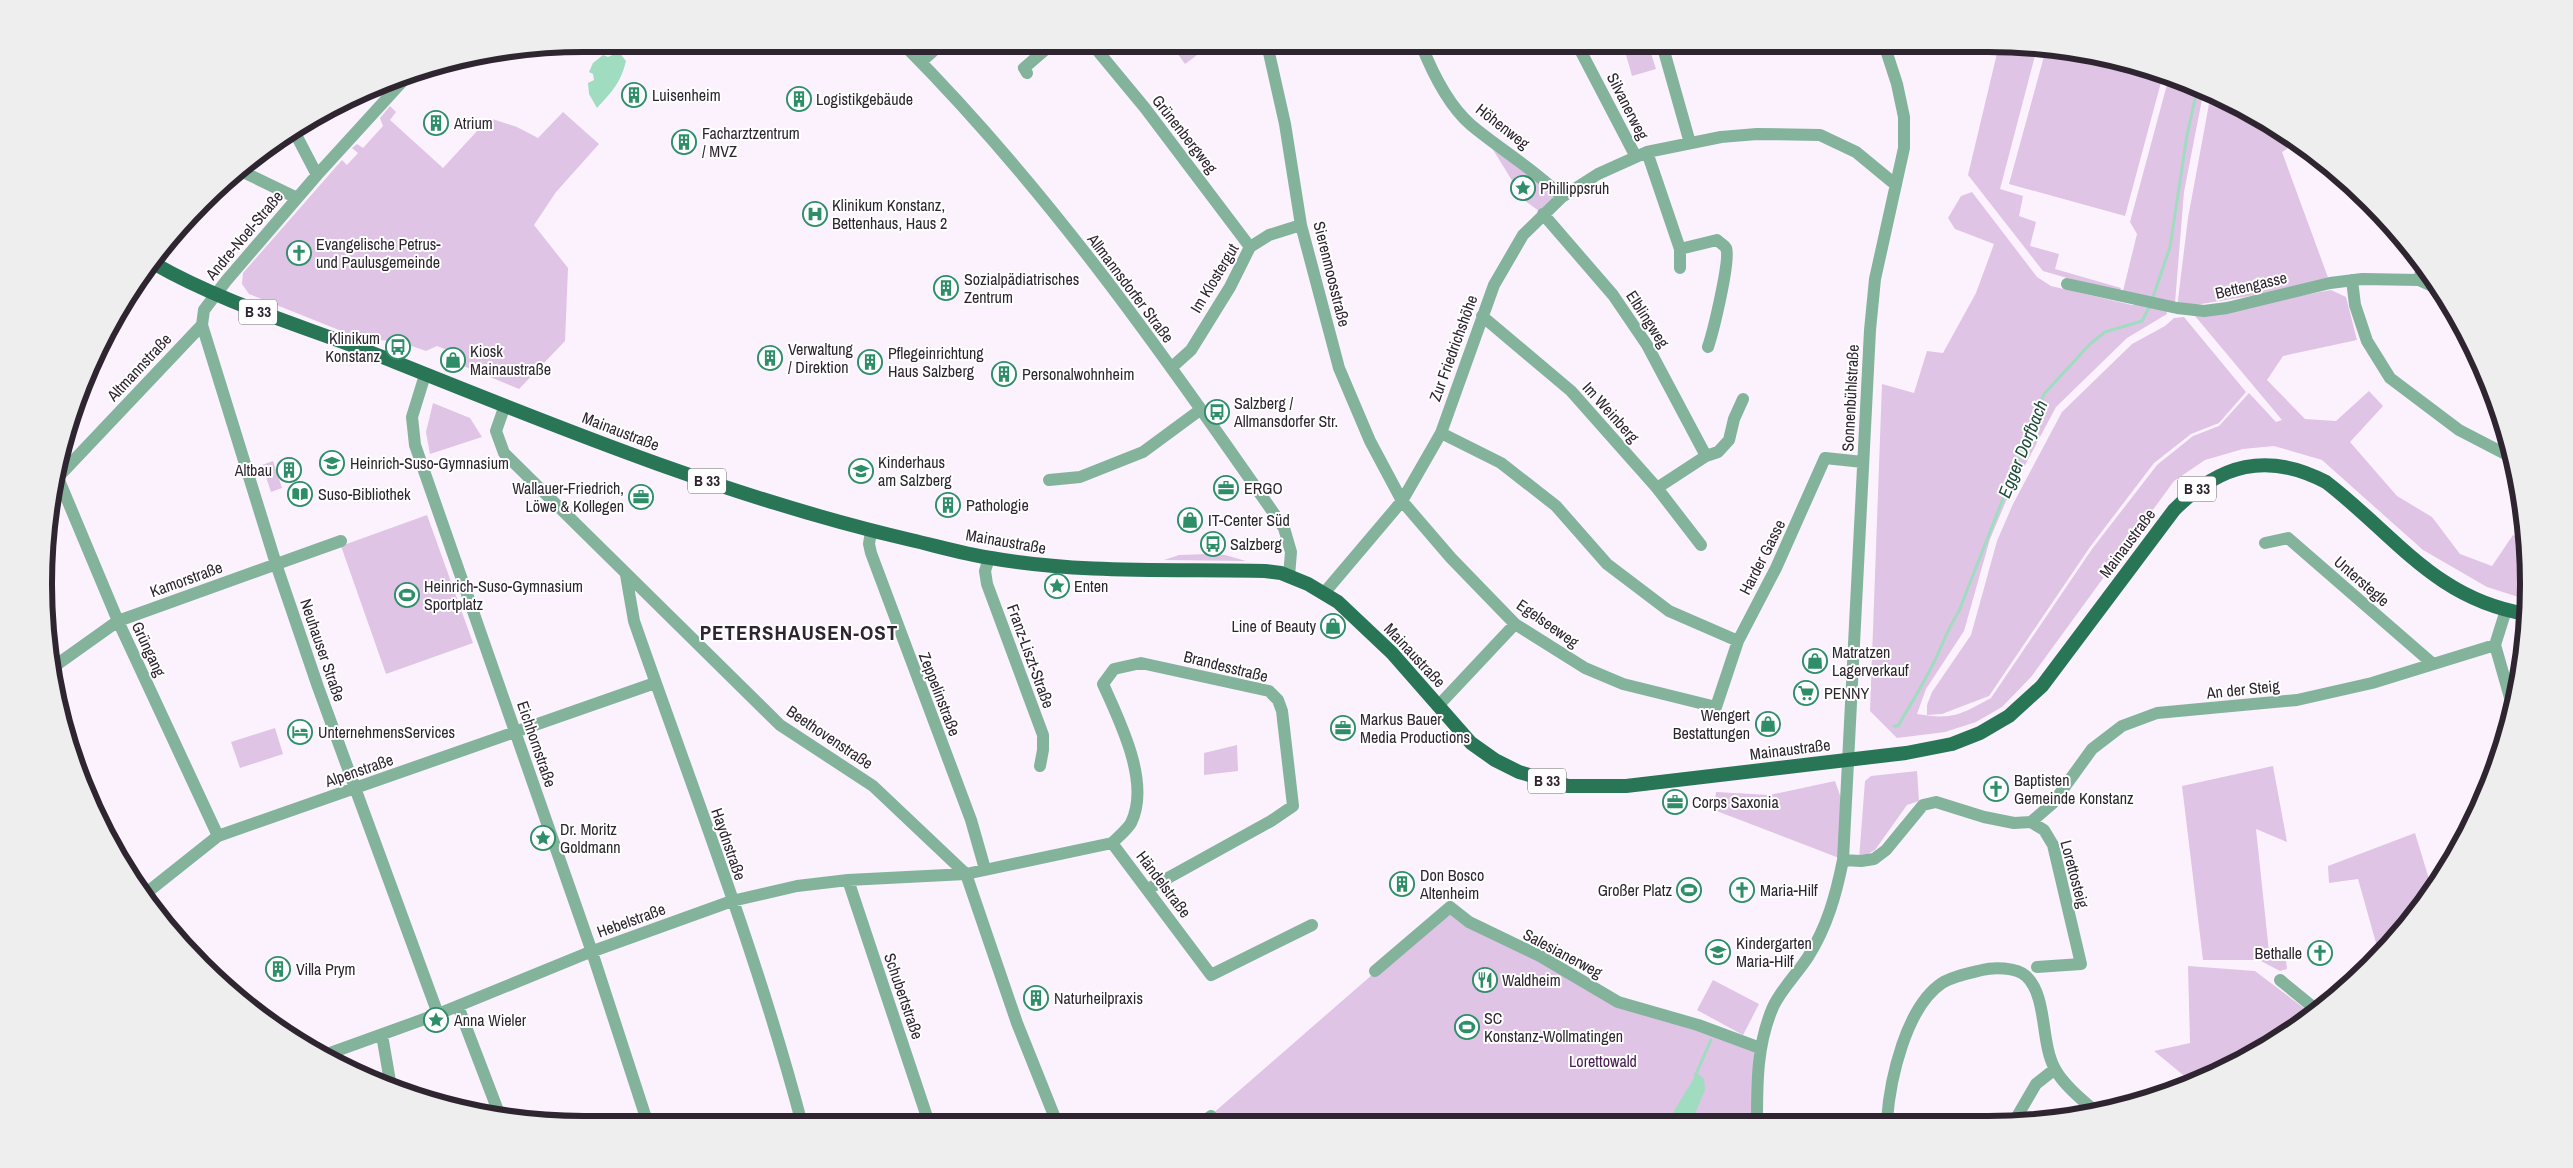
<svg xmlns="http://www.w3.org/2000/svg" width="2573" height="1168" font-family="'Archivo Narrow',sans-serif">
<rect width="100%" height="100%" fill="#fcf2fe"/>
<path fill="#dfc4e5" d="M1179 44H1195L1201 52 1185 64 1173 47Z
M1623 44H1648L1656 69 1632 76Z
M1999 45 2037 48 2000 189 2023 196 2019 216 2036 222 2030 246 2059 254 2055 269 2121 288 2119 293 2043 271 1968 175Z
M2046 49 2094 54 2163 75 2125 216 2009 184Z
M2169 77 2204 89 2184 192 2175 303 2123 291 2137 234 2130 222Z
M2211 93 2289 135 2298 142 2282 152 2330 283 2177 308 2188 218Z
M390 106 396 112 390 120 443 168 489 118 517 127 538 138 563 112 599 144 556 192 534 225 568 268 565 341 519 389 461 365 460 355 437 346 426 351 400 342 359 338 249 294 242 284 243 273 342 160 347 165 358 153 352 148 357 144 363 148 383 126 380 118Z
M1484 135 1561 197 1543 214 1524 200Z
M1972 192 2037 277 2051 286 2132 305 2141 303 2166 308 2167 314 2127 338 2056 407 2006 501 1990 539 1964 631 1926 689 1917 714C1952 720 1960 715 1991 698L2092 549 2157 465 2193 436 2219 426 2249 393 2276 422 2282 420 2195 316 2331 290 2346 297 2357 340 2283 356 2267 380 2305 419 2336 421 2369 391 2383 406 2350 442 2397 496 2432 517 2460 554 2492 566 2513 535 2524 541 2521 584 2529 586 2528 600 2487 587 2423 550 2322 460 2274 446 2243 449 2205 460 2174 481 2031 677 2002 707 1976 722 1945 732 1897 738 1870 711 1882 384 1914 393 1927 351 1943 353 1976 293 1994 244 1955 229 1948 218 1961 196Z
M2184 317 2246 392 2219 423 2191 434 2154 463 2090 547 1989 696 1942 714 1927 715V705L1932 692 1971 635 1997 541 2013 504 2062 412 2132 344 2165 326 2174 318Z
M433 403 470 418 482 437 430 454 426 432Z
M273 461 282 488 271 492 262 465Z
M427 515 473 643 386 674 341 546Z
M1208 554 1225 555 1246 561 1164 560 1179 555Z
M275 728 283 754 240 768 231 742Z
M1237 745 1238 771 1204 775V753Z
M2273 766 2287 842 2256 829 2269 952 2286 961 2287 969 2280 971 2259 960H2203L2182 786Z
M1917 771 1919 801 1907 805 1875 850 1859 859 1865 781 1871 776Z
M1835 781 1842 801 1839 858 1714 810 1716 792 1770 795Z
M2415 833 2429 879 2439 876 2418 913 2378 950 2358 879 2329 883 2328 866Z
M1450 907 1618 1002 1760 1048 1757 1121 1203 1122Z
M2188 966 2255 971 2313 1015 2194 1084 2154 1051 2190 1043Z
M1713 980 1759 1004 1743 1035 1697 1010Z"/>
<path fill="#a0dcbf" d="M619 52 626 61C621 82 612 92 597 108L589 94 588 83 594 80 593 74 589 72 593 63 603 55 608 57Z
M1697 1073 1704 1079 1705 1090 1692 1121H1668Z"/>
<g fill="none" stroke-linecap="round" stroke-linejoin="round">
<path stroke="#a0dcbf" stroke-width="3" d="M2152 300 2170 247 2187 135 2198 86
M1894 726H1898C1910 705 1923 685 1933 664 1942 646 1948 628 1959 611L2044 394 2090 344 2105 332 2142 321 2150 306
M1695 1076 1711 1040"/>
<path stroke="#84b39c" stroke-width="12" d="M903 44C1048 189 1167 359 1284 528L1291 552 1289 576
M1092 44 1145 108 1250 247
M1267 44 1285 124 1301 225 1339 368 1370 441 1402 501 1451 558 1515 624 1585 668 1623 684 1716 707 1738 641 1776 568 1825 458 1863 462
M1421 44C1432 72 1448 105 1471 125 1501 150 1534 169 1562 197
M1577 44 1636 157
M1662 44 1690 143
M921 62 941 44
M411 72 317 175 226 281 204 310 202 325 276 564 318 687 438 1014
M1027 73 1024 68 1052 44
M294 131 317 175
M1647 152 1680 249V268
M239 170 297 198
M1543 214 1613 295 1647 345 1706 456
M1680 249 1717 240C1720 243 1724 245 1726 248 1731 259 1713 332 1708 347
M2352 280 2355 305 2367 341 2390 378 2459 430 2513 458
M2419 280 2423 265
M2067 284 2177 308 2204 311 2227 308 2330 283 2362 279 2419 280 2441 290
M1482 316 1571 391 1657 488 1701 545
M1171 368 1191 350 1230 287 1250 247 1269 235 1301 225
M425 375 412 417 415 445 592 952 648 1124
M505 405 496 431 504 453 780 725 873 786 966 874 1017 1023 1057 1123
M1441 433 1501 463 1556 506 1607 564 1669 611 1738 641
M56 473 118 621 218 836
M59 476 202 325
M1049 480 1080 477 1143 452 1200 410
M1657 488 1706 456 1718 452 1729 440 1734 419 1743 399
M871 531 869 544 871 553 971 820 985 869
M2265 543 2288 538 2433 664
M989 558 985 571 987 584 1043 735V750L1040 766
M626 575 634 621C692 788 757 953 802 1124
M1325 592 1402 501 1441 433 1494 285 1523 235 1562 197 1598 174 1647 152 1721 137 1757 134 1820 135 1856 152 1896 185
M2506 610 2495 645 2513 708
M52 668 118 621 341 541
M1438 706 1515 624
M2031 822 2053 803 2092 749 2122 726 2157 713 2297 700 2372 683 2495 645
M1112 843C1118 837 1127 830 1131 823 1151 783 1120 722 1103 684L1114 669 1141 663 1269 691 1278 700 1282 711 1293 806 1271 821 1148 889
M1112 843 1211 975 1312 925
M1843 860 1861 861 1874 859 1886 850 1923 805 1936 802 1984 817 2014 823 2031 822 2044 830 2053 845 2081 964 2037 967
M848 880 929 1123
M145 894 218 836 655 683
M1375 971 1450 907 1469 922 1540 956 1618 1002 1698 1025 1760 1048
M2280 980 2319 1012
M458 1006 500 1116
M382 1035 391 1087
M322 1056 438 1014 585 954 732 901 797 886 848 880 966 874 1112 843
M1887 1120C1890 1079 1906 1007 1942 983 1953 976 1969 973 1982 970 1993 967 2016 967 2026 976 2048 997 2040 1042 2055 1069 2063 1084 2081 1099 2094 1110
M2015 1120 2036 1084 2055 1069
M1757 1121C1757 1082 1757 1044 1773 1007 1782 988 1797 974 1808 957 1827 927 1836 895 1843 860L1870 330 1875 279 1904 148V117L1897 84 1884 44
M1203 1122 1211 1116"/>
<path stroke="#297657" stroke-width="14" d="M153 263C226 305 307 327 385 358 557 427 730 498 911 540 937 546 964 554 991 558 1081 574 1174 569 1265 571L1281 573 1308 584 1338 602 1392 653 1471 743 1495 760 1519 772 1568 786H1626L1906 753 1952 744 1980 733 2009 716 2042 686 2174 510C2220 464 2267 451 2326 482 2395 535 2435 599 2526 614"/>
</g>
<defs>
<symbol id="building-ring" viewBox="-11 -11 22 22"><circle r="9.5" fill="#fff" stroke="#2d8e68" stroke-width="1.5"/><path d="M-4-6H4V6H1V3H-1V6H-4ZM-2.5-4.3h1.7v1.8h-1.7ZM.8-4.3h1.7v1.8H.8ZM-2.5-1h1.7V.8h-1.7ZM.8-1h1.7V.8H.8Z" fill="#2d8e68"/></symbol>
<symbol id="sight-ring" viewBox="-11 -11 22 22"><circle r="9.5" fill="#fff" stroke="#2d8e68" stroke-width="1.5"/><path d="M0-6L1.8-2.2L6-1.7L2.9 1.2L3.7 5.4L0 3.3L-3.7 5.4L-2.9 1.2L-6-1.7L-1.8-2.2Z" fill="#2d8e68"/></symbol>
<symbol id="hospital-ring" viewBox="-11 -11 22 22"><circle r="9.5" fill="#fff" stroke="#2d8e68" stroke-width="1.5"/><path d="M-5-5h3v3.5h4V-5h3V5h-3V1.5h-4V5h-3Z" fill="#2d8e68"/></symbol>
<symbol id="church-ring" viewBox="-11 -11 22 22"><circle r="9.5" fill="#fff" stroke="#2d8e68" stroke-width="1.5"/><path d="M-1.2-6h2.4v3.5h3.3v2.4h-3.3V6h-2.4V-.1h-3.3v-2.4h3.3Z" fill="#2d8e68"/></symbol>
<symbol id="bus-ring" viewBox="-11 -11 22 22"><circle r="9.5" fill="#fff" stroke="#2d8e68" stroke-width="1.5"/><path d="M-5-6H5V4H4V6H2V4H-2V6H-4V4H-5ZM-3.5-4V0h7V-4ZM-3.5 1.2v1.5H-2V1.2ZM2 1.2v1.5H3.5V1.2Z" fill="#2d8e68"/></symbol>
<symbol id="shop-ring" viewBox="-11 -11 22 22"><circle r="9.5" fill="#fff" stroke="#2d8e68" stroke-width="1.5"/><path d="M-5-2.5h2.3a2.7 3.5 0 0 1 5.4 0H5L5.5 6h-11ZM-1.5-2.5h3a1.5 2.3 0 0 0-3 0Z" fill="#2d8e68"/></symbol>
<symbol id="school-ring" viewBox="-11 -11 22 22"><circle r="9.5" fill="#fff" stroke="#2d8e68" stroke-width="1.5"/><path d="M0-5L7-2L0 1L-7-2ZM-4 1L0 2.5L4 1V4Q0 6-4 4Z" fill="#2d8e68"/></symbol>
<symbol id="office-ring" viewBox="-11 -11 22 22"><circle r="9.5" fill="#fff" stroke="#2d8e68" stroke-width="1.5"/><path d="M-6-3h4V-5.5h4V-3h4V5H-6ZM-1-4.5V-3h2v-1.5ZM-6 0V1H6V0Z" fill="#2d8e68"/></symbol>
<symbol id="library-ring" viewBox="-11 -11 22 22"><circle r="9.5" fill="#fff" stroke="#2d8e68" stroke-width="1.5"/><path d="M-6-4Q-3-5.5-.7-3.5V5Q-3 3-6 4ZM6-4Q3-5.5 .7-3.5V5Q3 3 6 4Z" fill="#2d8e68"/></symbol>
<symbol id="stadium-ring" viewBox="-11 -11 22 22"><circle r="9.5" fill="#fff" stroke="#2d8e68" stroke-width="1.5"/><path d="M0-5a6.5 5 0 1 0 0 10a6.5 5 0 1 0 0-10ZM-3.5-1.8h7v3.6h-7Z" fill="#2d8e68"/></symbol>
<symbol id="supermarket-ring" viewBox="-11 -11 22 22"><circle r="9.5" fill="#fff" stroke="#2d8e68" stroke-width="1.5"/><path d="M-6-5.5h2.5l.6 2H6L4.5 2H-2.5L-4.4-4H-6ZM-1.5 3.2a1.3 1.3 0 1 0 .1 0ZM3 3.2a1.3 1.3 0 1 0 .1 0Z" fill="#2d8e68"/></symbol>
<symbol id="hotel-ring" viewBox="-11 -11 22 22"><circle r="9.5" fill="#fff" stroke="#2d8e68" stroke-width="1.5"/><path d="M-6-4.5h1.5V1H6V5H4.5V3h-9V5H-6ZM-4 0a1.8 1.8 0 1 1 3.6 0ZM.5 0V-2.5h3Q6-2.5 6 0Z" fill="#2d8e68"/></symbol>
<symbol id="restaurant-ring" viewBox="-11 -11 22 22"><circle r="9.5" fill="#fff" stroke="#2d8e68" stroke-width="1.5"/><path d="M-5-6h1v4h1v-4h1v4h1v-4h1v5L-1.5 .5V6h-2V.5L-5-1ZM5-6V6H3V1.5H1.5Q1.5-4 5-6Z" fill="#2d8e68"/></symbol>
</defs>
<g fill-rule="evenodd">
<use href="#building-ring" x="620" y="81" width="28" height="28"/>
<use href="#building-ring" x="785" y="85" width="28" height="28"/>
<use href="#building-ring" x="422" y="109" width="28" height="28"/>
<use href="#building-ring" x="670" y="128" width="28" height="28"/>
<use href="#sight-ring" x="1509" y="174" width="28" height="28"/>
<use href="#hospital-ring" x="801" y="200" width="28" height="28"/>
<use href="#church-ring" x="285" y="239" width="28" height="28"/>
<use href="#building-ring" x="932" y="274" width="28" height="28"/>
<use href="#bus-ring" x="384" y="333" width="28" height="28"/>
<use href="#building-ring" x="756" y="344" width="28" height="28"/>
<use href="#shop-ring" x="439" y="346" width="28" height="28"/>
<use href="#building-ring" x="856" y="348" width="28" height="28"/>
<use href="#building-ring" x="990" y="360" width="28" height="28"/>
<use href="#bus-ring" x="1203" y="398" width="28" height="28"/>
<use href="#school-ring" x="318" y="449" width="28" height="28"/>
<use href="#building-ring" x="275" y="456" width="28" height="28"/>
<use href="#school-ring" x="847" y="457" width="28" height="28"/>
<use href="#office-ring" x="1212" y="474" width="28" height="28"/>
<use href="#library-ring" x="286" y="480" width="28" height="28"/>
<use href="#office-ring" x="627" y="483" width="28" height="28"/>
<use href="#building-ring" x="934" y="491" width="28" height="28"/>
<use href="#shop-ring" x="1176" y="506" width="28" height="28"/>
<use href="#bus-ring" x="1199" y="530" width="28" height="28"/>
<use href="#sight-ring" x="1043" y="572" width="28" height="28"/>
<use href="#stadium-ring" x="393" y="581" width="28" height="28"/>
<use href="#shop-ring" x="1319" y="612" width="28" height="28"/>
<use href="#shop-ring" x="1801" y="647" width="28" height="28"/>
<use href="#supermarket-ring" x="1792" y="679" width="28" height="28"/>
<use href="#shop-ring" x="1754" y="710" width="28" height="28"/>
<use href="#office-ring" x="1329" y="714" width="28" height="28"/>
<use href="#hotel-ring" x="286" y="718" width="28" height="28"/>
<use href="#church-ring" x="1982" y="775" width="28" height="28"/>
<use href="#office-ring" x="1661" y="788" width="28" height="28"/>
<use href="#sight-ring" x="529" y="824" width="28" height="28"/>
<use href="#building-ring" x="1388" y="870" width="28" height="28"/>
<use href="#stadium-ring" x="1675" y="876" width="28" height="28"/>
<use href="#church-ring" x="1728" y="876" width="28" height="28"/>
<use href="#school-ring" x="1704" y="938" width="28" height="28"/>
<use href="#church-ring" x="2306" y="939" width="28" height="28"/>
<use href="#building-ring" x="264" y="955" width="28" height="28"/>
<use href="#restaurant-ring" x="1471" y="966" width="28" height="28"/>
<use href="#building-ring" x="1022" y="984" width="28" height="28"/>
<use href="#sight-ring" x="422" y="1006" width="28" height="28"/>
<use href="#stadium-ring" x="1453" y="1013" width="28" height="28"/>
</g>
<g text-anchor="middle" stroke-width="4" stroke-linejoin="round" paint-order="stroke">
<g fill="#fff" stroke="#6d666e" stroke-width="1">
<rect x="239" y="299.5" width="38" height="25" rx="4"/>
<rect x="688" y="468.5" width="38" height="25" rx="4"/>
<rect x="2178" y="476.5" width="38" height="25" rx="4"/>
<rect x="1528" y="768.5" width="38" height="25" rx="4"/>
</g>
<g font-size="15" font-weight="bold" fill="#2e2530">
<text x="258" y="317">B 33</text>
<text x="707" y="486">B 33</text>
<text x="2197" y="494">B 33</text>
<text x="1547" y="786">B 33</text>
</g>
<g font-size="16" fill="#2e2530" stroke="#fff" text-anchor="start">
<text x="652" y="101">Luisenheim</text>
<text x="816" y="105">Logistikgebäude</text>
<text x="454" y="129">Atrium</text>
<text x="702" y="139">Facharztzentrum<tspan x="702" dy="18">/ MVZ</tspan></text>
<text x="1540" y="194">Phillippsruh</text>
<text x="832" y="211">Klinikum Konstanz,<tspan x="832" dy="18">Bettenhaus, Haus 2</tspan></text>
<text x="316" y="250">Evangelische Petrus-<tspan x="316" dy="18">und Paulusgemeinde</tspan></text>
<text x="964" y="285">Sozialpädiatrisches<tspan x="964" dy="18">Zentrum</tspan></text>
<text x="380" y="344" text-anchor="end">Klinikum<tspan x="380" dy="18">Konstanz</tspan></text>
<text x="788" y="355">Verwaltung<tspan x="788" dy="18">/ Direktion</tspan></text>
<text x="470" y="357">Kiosk<tspan x="470" dy="18">Mainaustraße</tspan></text>
<text x="888" y="359">Pflegeinrichtung<tspan x="888" dy="18">Haus Salzberg</tspan></text>
<text x="1022" y="380">Personalwohnheim</text>
<text x="1234" y="409">Salzberg /<tspan x="1234" dy="18">Allmansdorfer Str.</tspan></text>
<text x="878" y="468">Kinderhaus<tspan x="878" dy="18">am Salzberg</tspan></text>
<text x="350" y="469">Heinrich-Suso-Gymnasium</text>
<text x="272" y="476" text-anchor="end">Altbau</text>
<text x="624" y="494" text-anchor="end">Wallauer-Friedrich,<tspan x="624" dy="18">Löwe &amp; Kollegen</tspan></text>
<text x="1244" y="494">ERGO</text>
<text x="318" y="500">Suso-Bibliothek</text>
<text x="966" y="511">Pathologie</text>
<text x="1208" y="526">IT-Center Süd</text>
<text x="1230" y="550">Salzberg</text>
<text x="424" y="592">Heinrich-Suso-Gymnasium<tspan x="424" dy="18">Sportplatz</tspan></text>
<text x="1074" y="592">Enten</text>
<text x="1316" y="632" text-anchor="end">Line of Beauty</text>
<text x="1832" y="658">Matratzen<tspan x="1832" dy="18">Lagerverkauf</tspan></text>
<text x="1824" y="699">PENNY</text>
<text x="1750" y="721" text-anchor="end">Wengert<tspan x="1750" dy="18">Bestattungen</tspan></text>
<text x="1360" y="725">Markus Bauer<tspan x="1360" dy="18">Media Productions</tspan></text>
<text x="318" y="738">UnternehmensServices</text>
<text x="2014" y="786">Baptisten<tspan x="2014" dy="18">Gemeinde Konstanz</tspan></text>
<text x="1692" y="808">Corps Saxonia</text>
<text x="560" y="835">Dr. Moritz<tspan x="560" dy="18">Goldmann</tspan></text>
<text x="1420" y="881">Don Bosco<tspan x="1420" dy="18">Altenheim</tspan></text>
<text x="1672" y="896" text-anchor="end">Großer Platz</text>
<text x="1760" y="896">Maria-Hilf</text>
<text x="1736" y="949">Kindergarten<tspan x="1736" dy="18">Maria-Hilf</tspan></text>
<text x="2302" y="959" text-anchor="end">Bethalle</text>
<text x="296" y="975">Villa Prym</text>
<text x="1502" y="986">Waldheim</text>
<text x="1054" y="1004">Naturheilpraxis</text>
<text x="1484" y="1024">SC<tspan x="1484" dy="18">Konstanz-Wollmatingen</tspan></text>
<text x="454" y="1026">Anna Wieler</text>
</g>
<g font-size="16" fill="#2e2530" stroke="#fff">
<text transform="translate(1628 106) rotate(63)" y="6">Silvanerweg</text>
<text transform="translate(1503 126) rotate(38)" y="6">Höhenweg</text>
<text transform="translate(1185 134) rotate(52)" y="6">Grünenbergweg</text>
<text transform="translate(244 235) rotate(-50)" y="6">Andre-Noel-Straße</text>
<text transform="translate(1332 274) rotate(76)" y="6">Sierenmoosstraße</text>
<text transform="translate(1214 278) rotate(-59)" y="6">Im Klostergut</text>
<text transform="translate(2251 285) rotate(-13)" y="6">Bettengasse</text>
<text transform="translate(1131 288) rotate(53)" y="6">Allmannsdorfer Straße</text>
<text transform="translate(1648 319) rotate(57)" y="6">Elblingweg</text>
<text transform="translate(1453 348) rotate(-70)" y="6">Zur Friedrichshöhe</text>
<text transform="translate(139 367) rotate(-47)" y="6">Altmannstraße</text>
<text transform="translate(1850 398) rotate(-87)" y="6">Sonnenbühlstraße</text>
<text transform="translate(1611 412) rotate(48)" y="6">Im Weinberg</text>
<text transform="translate(621 431) rotate(21)" y="6">Mainaustraße</text>
<text transform="translate(1006 541) rotate(10)" y="6">Mainaustraße</text>
<text transform="translate(2127 543) rotate(-53)" y="6">Mainaustraße</text>
<text transform="translate(1762 557) rotate(-63)" y="6">Harder Gasse</text>
<text transform="translate(186 579) rotate(-20)" y="6">Kamorstraße</text>
<text transform="translate(2362 581) rotate(41)" y="6">Unterstegle</text>
<text transform="translate(1548 623) rotate(35)" y="6">Egelseeweg</text>
<text transform="translate(149 649) rotate(65)" y="6">Grüngang</text>
<text transform="translate(323 650) rotate(71)" y="6">Neuhauser Straße</text>
<text transform="translate(1415 655) rotate(47)" y="6">Mainaustraße</text>
<text transform="translate(1031 656) rotate(70)" y="6">Franz-Liszt-Straße</text>
<text transform="translate(1226 666) rotate(14)" y="6">Brandesstraße</text>
<text transform="translate(2243 689) rotate(-6)" y="6">An der Steig</text>
<text transform="translate(940 694) rotate(69)" y="6">Zeppelinstraße</text>
<text transform="translate(830 737) rotate(34)" y="6">Beethovenstraße</text>
<text transform="translate(537 744) rotate(71)" y="6">Eichhornstraße</text>
<text transform="translate(1790 749) rotate(-7)" y="6">Mainaustraße</text>
<text transform="translate(359 770) rotate(-19)" y="6">Alpenstraße</text>
<text transform="translate(729 844) rotate(71)" y="6">Haydnstraße</text>
<text transform="translate(2075 874) rotate(75)" y="6">Lorettosteig</text>
<text transform="translate(1164 884) rotate(53)" y="6">Händelstraße</text>
<text transform="translate(631 920) rotate(-20)" y="6">Hebelstraße</text>
<text transform="translate(1563 953) rotate(28)" y="6">Salesianerweg</text>
<text transform="translate(904 996) rotate(71)" y="6">Schubertstraße</text>
</g>
<g font-size="16" fill="#471a50" stroke="#fff">
<text x="1603" y="1067">Lorettowald</text>
</g>
<g font-size="18" font-style="italic" fill="#1d4c38" stroke="#fff">
<text transform="translate(2023 449) rotate(-68)" y="6">Egger Dorfbach</text>
</g>
<g font-size="21" font-weight="bold" letter-spacing="1" fill="#2e2530" stroke="#fff">
<text x="799" y="640">PETERSHAUSEN-OST</text>
</g>
</g>
<path d="M0 0H2573V1168H0ZM584 52H1988A532 532 0 0 1 2520 584V584A532 532 0 0 1 1988 1116H584A532 532 0 0 1 52 584V584A532 532 0 0 1 584 52Z" fill="#eee" fill-rule="evenodd"/>
<path fill="none" stroke="#2e2530" stroke-width="6" d="M584 52H1988A532 532 0 0 1 2520 584V584A532 532 0 0 1 1988 1116H584A532 532 0 0 1 52 584V584A532 532 0 0 1 584 52Z"/>
</svg>
